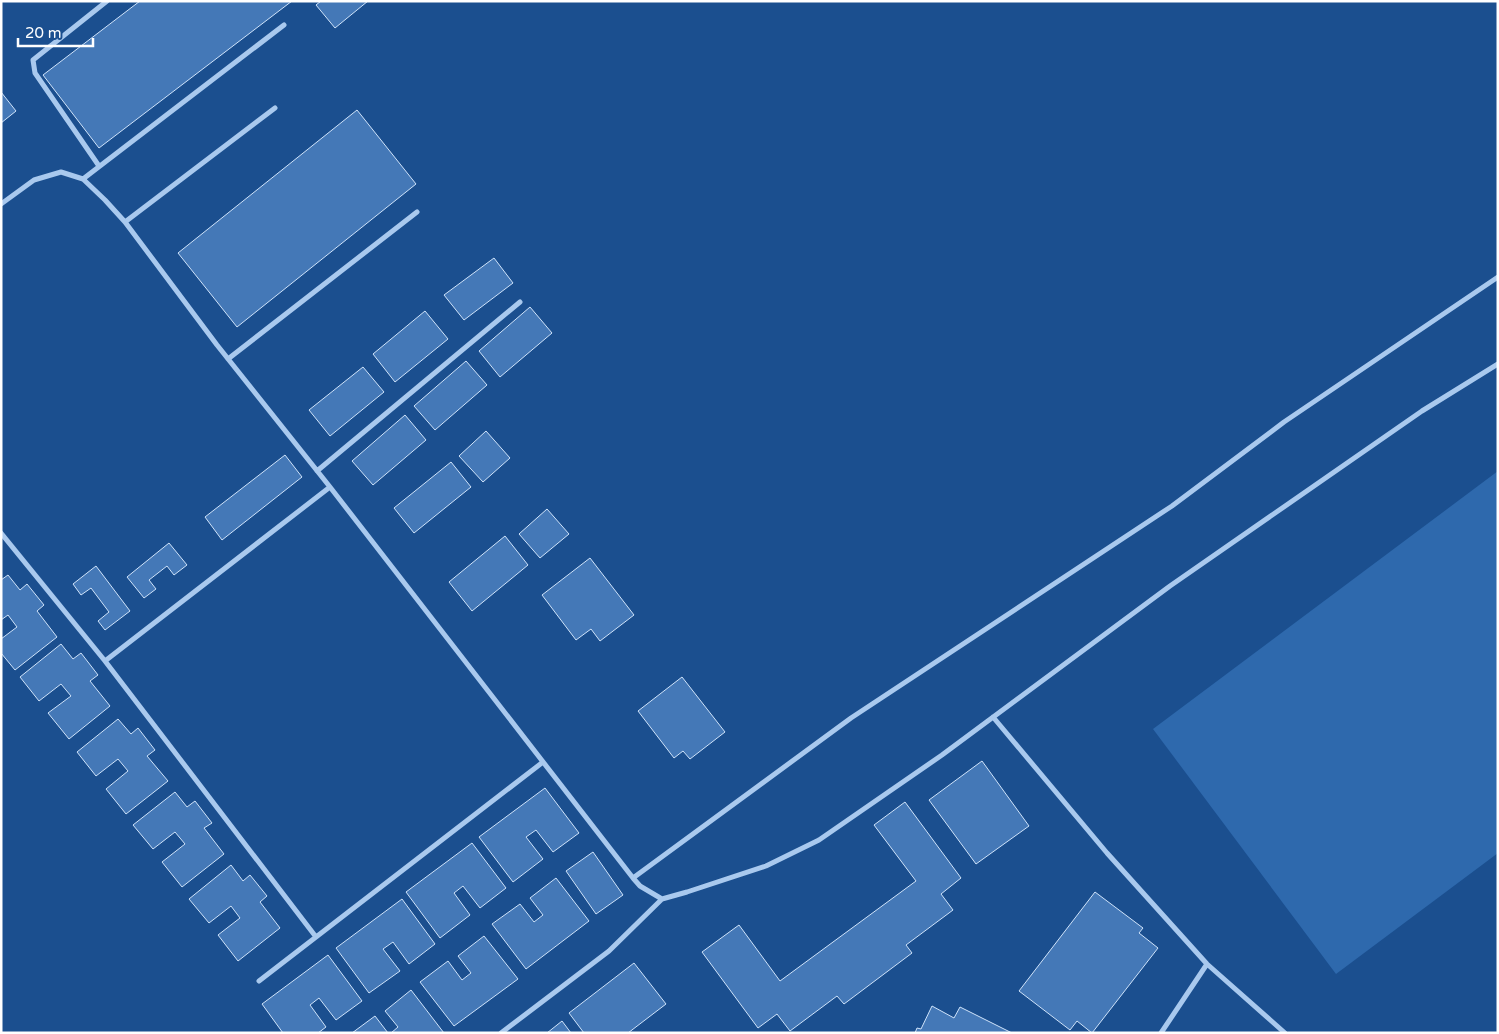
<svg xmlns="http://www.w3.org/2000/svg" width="1499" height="1034" font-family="'Varela Round',sans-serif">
<rect width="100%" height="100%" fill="#1b4f8f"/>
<path fill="#2e69ad" d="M1498 471V853L1336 974 1153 729Z"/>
<path fill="#4478b7" stroke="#cfe3fa" d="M140 1H292L99 148 43 75Z
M321 1H368L335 28 316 5Z
M1 92 16 111 1 123Z
M357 110 416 184 237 327 178 253Z
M494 258 513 283 464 320 444 295Z
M530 307 552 333 500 377 479 351Z
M425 311 448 339 395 382 373 354Z
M466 361 487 385 435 430 414 406Z
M363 367 384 392 330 436 309 410Z
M405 415 426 440 373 485 352 461Z
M486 431 510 458 483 482 459 456Z
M285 455 302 477 222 540 205 517Z
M451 462 471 487 414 533 394 508Z
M547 509 569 534 540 558 519 534Z
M505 536 528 565 472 611 449 582Z
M169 543 187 565 174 575 167 566 149 580 156 589 144 598 127 577Z
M590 558 634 615 600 641 591 629 576 640 542 595Z
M96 566 130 611 105 630 98 621 109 612 91 588 81 595 73 584Z
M8 575 20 590 27 584 44 605 37 611 57 637 15 670 1 653V639L17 627 8 615 1 620V580Z
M61 644 73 659 81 653 98 675 90 681 110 706 69 739 48 713 71 696 61 684 39 701 20 677Z
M682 677 725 732 690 759 683 751 674 758 638 711Z
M118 719 131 734 138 728 155 750 147 756 168 781 126 814 106 789 128 771 118 759 96 776 77 752Z
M982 761 1029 826 976 864 929 800Z
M545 788 579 833 553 852 536 830 526 837 543 859 513 882 479 837Z
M175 792 187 807 195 801 212 823 204 828 224 854 182 887 162 862 185 844 175 832 153 849 133 825Z
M905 802 961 878 941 894 953 910 906 945 912 953 844 1004 837 996 790 1031 777 1014 758 1028 702 952 739 925 780 981 916 881 874 825Z
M472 843 506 888 480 908 463 886 454 893 470 915 440 938 406 892Z
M593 852 623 895 596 914 566 871Z
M231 865 243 881 250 875 267 896 260 902 280 928 238 961 218 935 240 918 231 906 209 923 189 899Z
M556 878 589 921 526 969 492 924 520 904 534 922 543 915 530 898Z
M1095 892 1143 928 1139 933 1158 948 1092 1033 1077 1021 1070 1030 1019 991Z
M402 899 435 944 409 964 393 942 383 949 400 971 369 993 336 948Z
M484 936 518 979 454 1026 420 982 448 961 462 980 471 973 458 956Z
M328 955 362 1001 336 1020 319 998 310 1005 326 1027 318 1033H283L262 1004Z
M634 963 666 1004 628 1033H584L569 1013Z
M411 990 444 1033H391L398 1027 385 1011Z
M932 1006 954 1018 960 1007 1012 1033H915L917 1028 921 1029Z
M375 1016 388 1033H352Z
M562 1021 571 1033H547Z"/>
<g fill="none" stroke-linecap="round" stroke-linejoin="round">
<path stroke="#a9c9ee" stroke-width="5" d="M99 166 35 73 33 60 107 1
M83 179 284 25
M1 204 34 180 61 172 83 179 105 200 125 222 217 345 330 487 633 878 640 886 662 899
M125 222 275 108
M228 359 417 212
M317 471 520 302
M1 533 105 661 316 937
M105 661 330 487
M993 717 1107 853 1207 964 1285 1033
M633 878 851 718 1172 506 1284 422 1498 277
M259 981 543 762
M501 1033 609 951 662 899 687 892 766 866 819 840 942 755 1170 586 1422 411 1498 364
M1161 1033 1207 964"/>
</g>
<rect width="1499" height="1034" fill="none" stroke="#ffffff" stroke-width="5"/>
<path d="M18 38v8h75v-8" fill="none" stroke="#ffffff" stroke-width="2.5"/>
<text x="25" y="38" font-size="15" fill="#ffffff" stroke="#1b4f8f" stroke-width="4" paint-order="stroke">20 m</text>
</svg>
